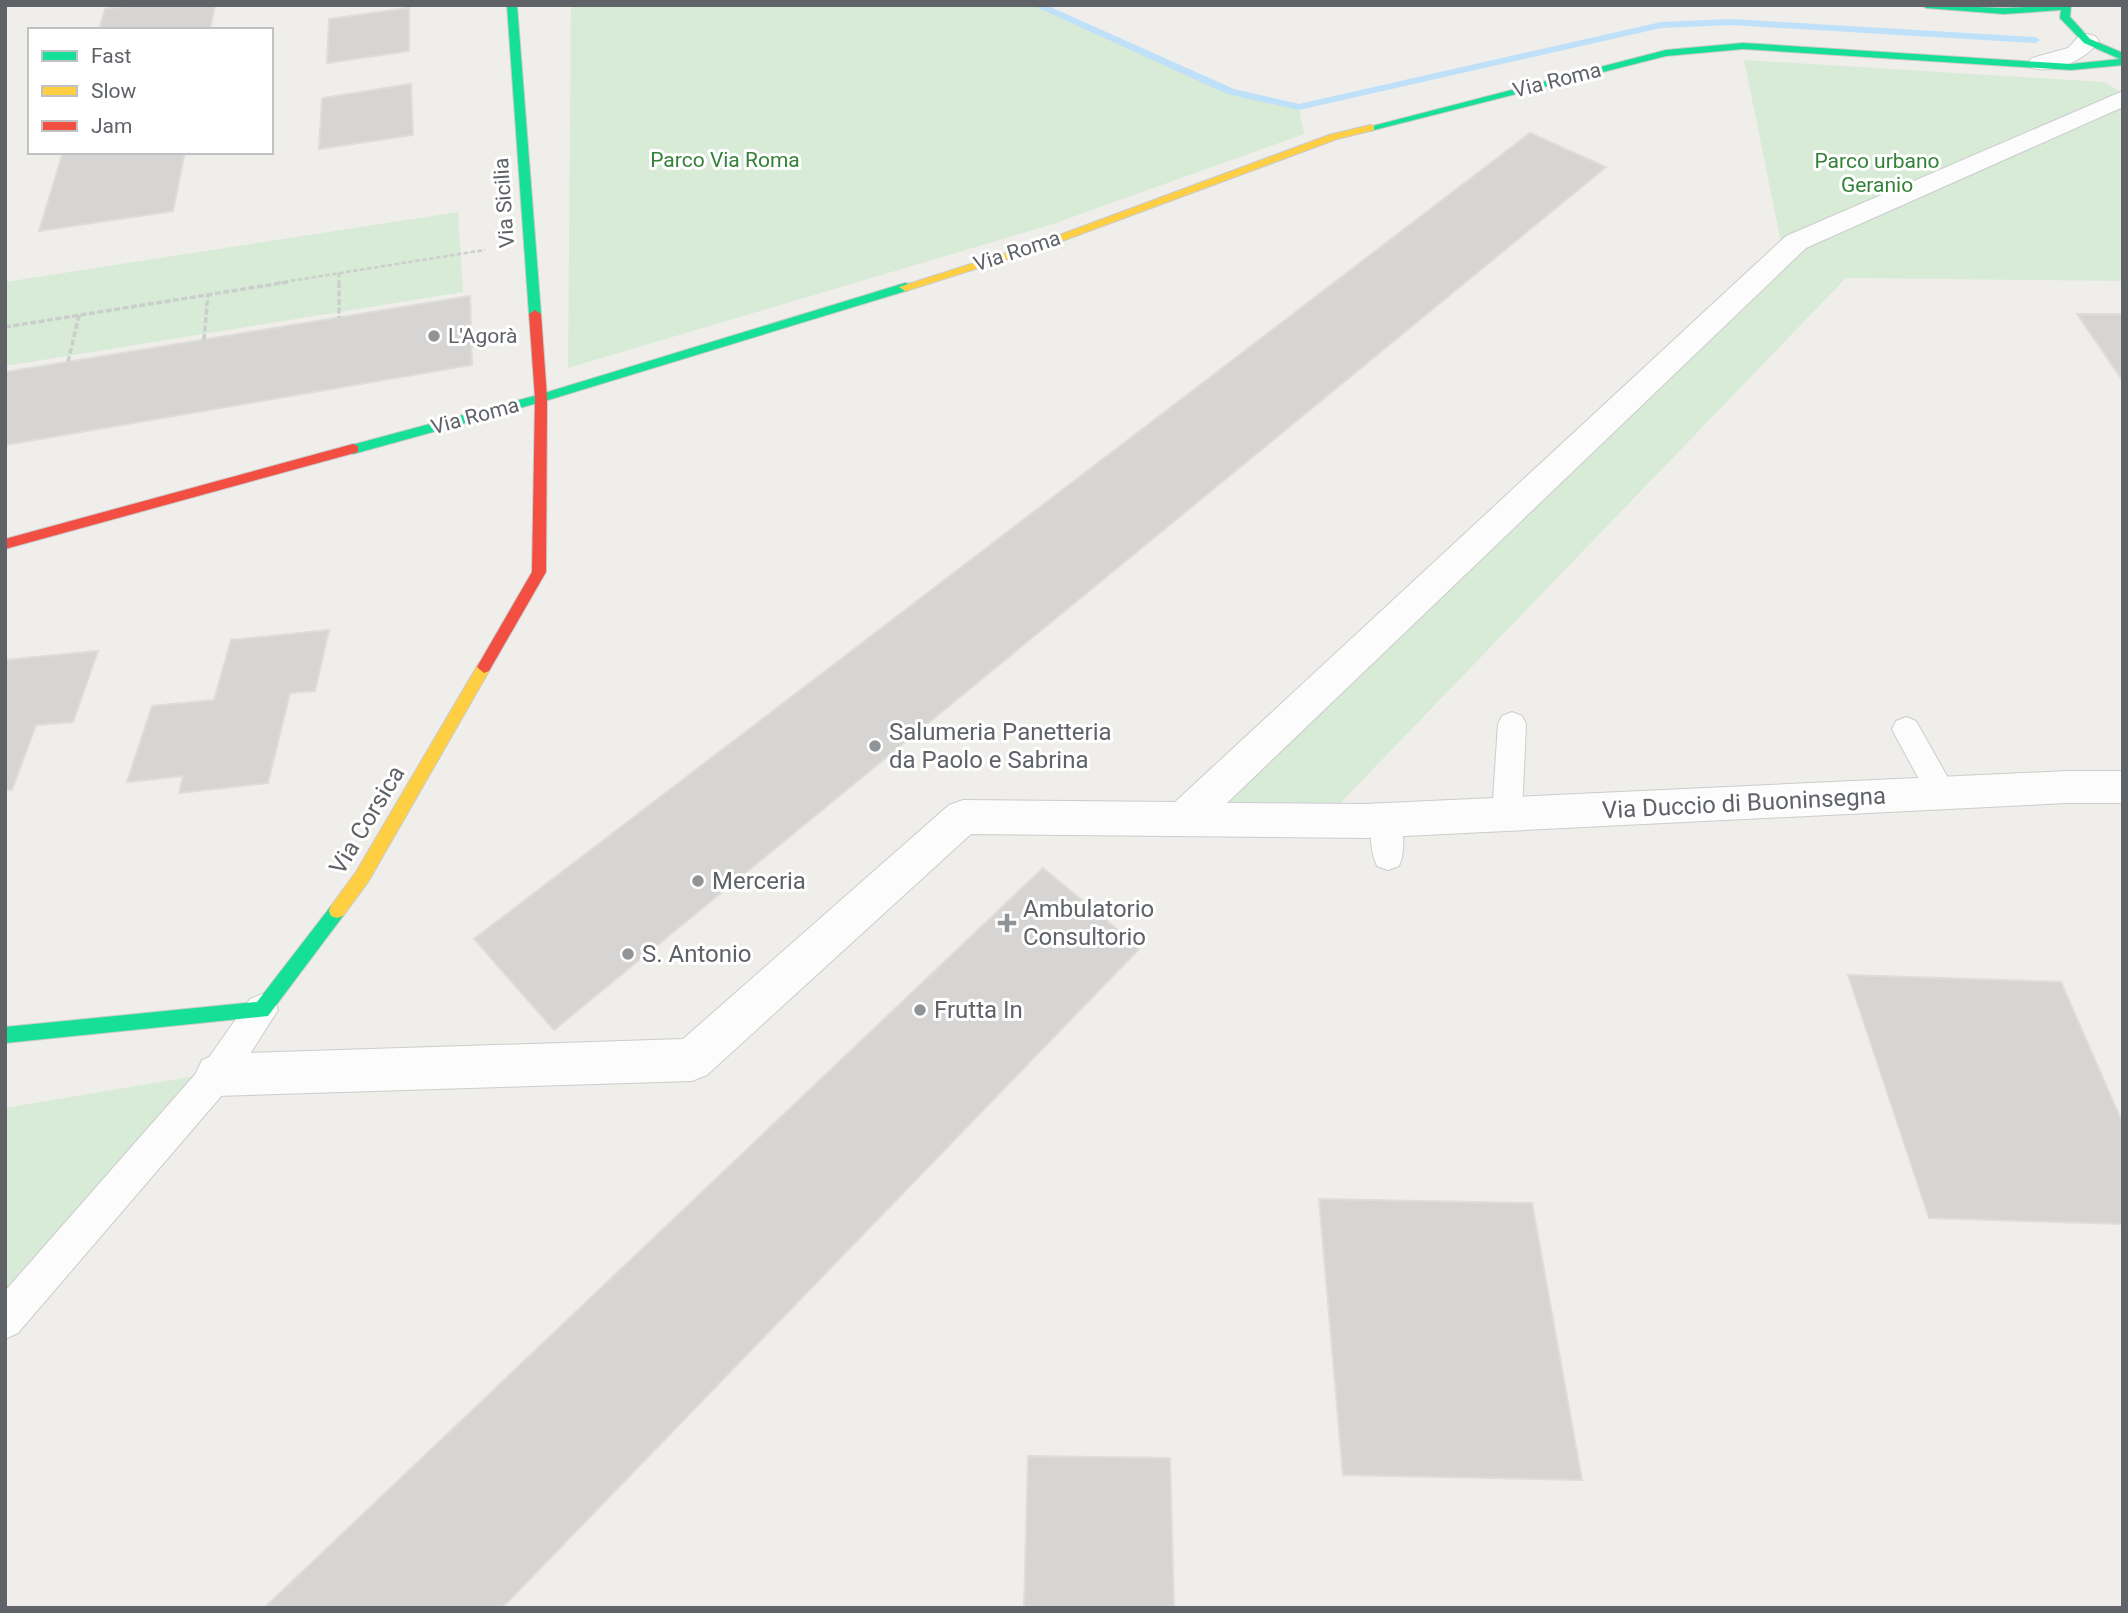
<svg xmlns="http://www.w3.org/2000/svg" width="2128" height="1613" font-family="Roboto,sans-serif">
<rect width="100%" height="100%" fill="#efeeea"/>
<path fill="#d8ebd6" d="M571 5H1037L1231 92 1299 107 1304 134 1050 225 568 368Z
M1744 60 2104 82 2123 93V281L1846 278 1323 821 1184 819 1781 242Z
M458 212 463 292 5 366V282Z
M196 1076 5 1298V1108Z"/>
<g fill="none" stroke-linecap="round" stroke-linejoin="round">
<path fill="#bfe0f9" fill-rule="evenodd" d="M1032 5H1046L1234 89 1299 104 1661 22 1731 19 2035 37 2040 40 2035 43 1731 25 1661 28 1299 110 1227 94Z"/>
</g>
<path fill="#d6d5d3" stroke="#deddd9" stroke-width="2" d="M134 5H215L210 30H99L105 9Z
M409 8V51L327 63 329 19Z
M411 84 413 135 319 149 322 98Z
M1530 133 1606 167 554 1030 474 939Z
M63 152H185L173 211 39 231Z
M470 296 472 365 5 445V372Z
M2077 314H2123V381Z
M329 630 315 691 290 693 268 783 179 793 183 776 127 782 152 706 214 700 231 640Z
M98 651 73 722 36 725 12 790H5V660Z
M1043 868 1140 948 502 1608H264Z
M1848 975 2061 982 2123 1124V1224L1929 1218Z
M1319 1199 1532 1203 1582 1480 1343 1475Z
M1028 1456 1170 1458 1174 1608H1024Z"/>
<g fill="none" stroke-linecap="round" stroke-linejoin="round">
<defs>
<path id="lane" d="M1512 712 1522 716 1526 724 1522 814 1518 823 1507 827 1496 823 1492 814 1498 724 1502 716Z
M1906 717 1916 721 1952 785 1957 794 1952 803 1942 807 1932 803 1896 737 1892 729 1896 721Z
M1386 807 1397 811C1404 826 1406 851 1399 866L1388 870 1377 866C1370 851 1368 826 1375 811Z
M262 994 274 999 278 1010 229 1087 18 1333 5 1339V1291L205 1063 250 999Z"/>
<path id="street" d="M2087 34 2095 36 2099 41C2086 60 2054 74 2032 68L2028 63 2032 58 2068 48 2079 36Z
M2123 91V107L1806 248 1227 803 1365 804 2067 771H2123V803H2067L1365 838 971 834 707 1075 692 1081 217 1096 202 1090 195 1075 202 1060 217 1054 683 1039 949 805 963 800 1175 802 1786 236Z"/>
<path id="fast" d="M507 5H517L541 314 535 318 529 314Z
M1922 5 2004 8 2071 5 2070 17 2090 39 2123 53V65L2071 70 1743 49 1666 56 1370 131 1365 128 1666 50 1743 43 2071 64 2120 59 2084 43 2060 18 2061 10 2004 14 1926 8Z
M905 283 909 284V290L545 401 353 454 347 449 348 446 538 395Z
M337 904 343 906 345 911 343 916 268 1016 5 1043V1027L257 1002 331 906Z"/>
<path id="slow" d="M1370 125 1374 126V130L1337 139 1054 244 909 290 905 291 899 287 1046 240 1329 135Z
M484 661 489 663 491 667 489 671 368 882 343 916 337 918 331 916 329 911 331 906 356 872 479 663Z"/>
<path id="jam" d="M535 310 541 314 547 398 546 572 489 671 484 673 477 667 532 572 535 398 529 314Z
M353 444 358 446V452L5 549V539Z"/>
</defs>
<use href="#lane" stroke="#cbcccc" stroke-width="2"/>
<use href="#street" stroke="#cbcccc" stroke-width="2"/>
<use href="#fast" stroke="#cacacb" stroke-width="2"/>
<use href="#slow" stroke="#cacacb" stroke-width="2"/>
<use href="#jam" stroke="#cacacb" stroke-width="2"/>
<path stroke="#cacfcc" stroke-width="2.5" stroke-dasharray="4.5 2.5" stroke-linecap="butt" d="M339 273V283
M277 283 485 250"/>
<path stroke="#cacfcc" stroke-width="3.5" stroke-dasharray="6 2.5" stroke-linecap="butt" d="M339 282V318
M5 327 288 282
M204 340 208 294
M68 362 79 315"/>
<use href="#lane" fill="#fdfcfc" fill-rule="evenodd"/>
<use href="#street" fill="#fdfcfc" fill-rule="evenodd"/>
<use href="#fast" fill="#16e098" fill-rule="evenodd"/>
<use href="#slow" fill="#ffcf43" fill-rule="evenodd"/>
<use href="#jam" fill="#f24e42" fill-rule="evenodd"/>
</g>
<g fill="#919496" stroke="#fff" stroke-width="2.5">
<circle cx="434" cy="336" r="7"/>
<circle cx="875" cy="746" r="7"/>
<circle cx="698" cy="881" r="7"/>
<path d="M1003.5 912.5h7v7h7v7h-7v7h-7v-7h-7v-7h7z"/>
<circle cx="628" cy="954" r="7"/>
<circle cx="920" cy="1010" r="7"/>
</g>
<g text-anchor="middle" stroke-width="6" stroke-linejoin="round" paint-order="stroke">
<g font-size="21" fill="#5f6368" stroke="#fff">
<text transform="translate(1557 80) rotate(-14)" y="7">Via Roma</text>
<text transform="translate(504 203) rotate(-94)" y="7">Via Sicilia</text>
<text transform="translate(1017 251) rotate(-18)" y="7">Via Roma</text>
<text transform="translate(475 416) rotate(-15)" y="7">Via Roma</text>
</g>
<g font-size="21" fill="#348238" stroke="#fff">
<text x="725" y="167">Parco Via Roma</text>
<text x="1877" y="168">Parco urbano<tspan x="1877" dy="24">Geranio</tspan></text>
</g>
<g font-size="21" fill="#5f6368" stroke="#fff" text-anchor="start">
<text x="448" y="343">L'Agorà</text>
</g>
<g font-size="24" fill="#5f6368" stroke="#fff" text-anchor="start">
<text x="889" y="740">Salumeria Panetteria<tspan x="889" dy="28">da Paolo e Sabrina</tspan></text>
<text x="712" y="889">Merceria</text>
<text x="1023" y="917">Ambulatorio<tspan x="1023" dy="28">Consultorio</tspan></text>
<text x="642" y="962">S. Antonio</text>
<text x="934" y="1018">Frutta In</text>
</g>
<g font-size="24" fill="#5f6368" stroke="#fff">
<text transform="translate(1744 803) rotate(-3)" y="8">Via Duccio di Buoninsegna</text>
<text transform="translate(367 820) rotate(-59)" y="8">Via Corsica</text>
</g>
</g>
<rect width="2128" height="1613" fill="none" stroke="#5f6368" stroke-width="14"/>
<rect x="28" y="28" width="245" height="126" fill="#ffffff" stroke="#bfc1c3" stroke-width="2"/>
<rect x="42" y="51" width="35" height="10" fill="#16e098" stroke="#bfc1c3" stroke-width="2"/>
<text x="91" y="63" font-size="21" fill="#5f6368">Fast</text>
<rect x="42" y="86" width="35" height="10" fill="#ffcf43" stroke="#bfc1c3" stroke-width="2"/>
<text x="91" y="98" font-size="21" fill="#5f6368">Slow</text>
<rect x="42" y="121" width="35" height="10" fill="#f24e42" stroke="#bfc1c3" stroke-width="2"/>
<text x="91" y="133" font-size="21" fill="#5f6368">Jam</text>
</svg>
